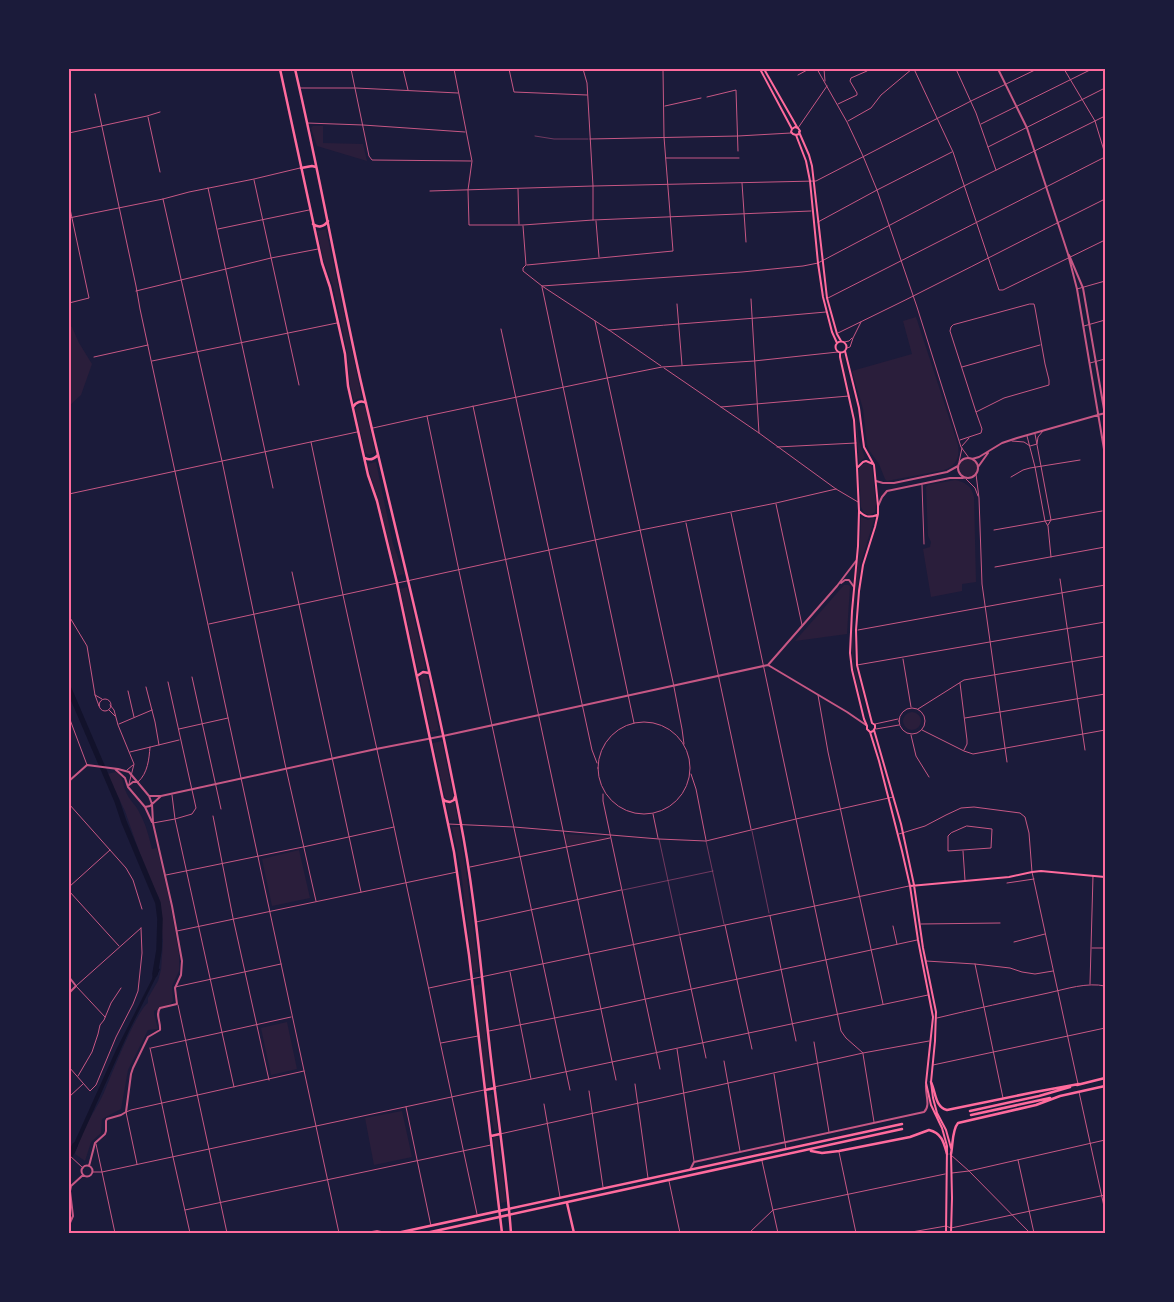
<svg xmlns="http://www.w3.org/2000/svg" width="1174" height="1302" font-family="Montserrat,sans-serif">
<rect width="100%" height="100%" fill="#1b1b3a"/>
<path fill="#2a1e3b" d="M313 126H323V143L363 144 367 161 317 146 311 128Z
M326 229 362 398 357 399 354 401 350 385 347 353 333 286 324 262 317 231Z
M916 317 958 445C960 458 956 466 944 470L887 481 885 479 879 464 869 450 867 444 863 409 852 371 912 354 903 321Z
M69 325 72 327 79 343 92 364 81 395 69 406Z
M844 354V363L856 413 859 441 865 458 859 462 855 412 841 356Z
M360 405 365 406 375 452 370 455 365 453 355 409Z
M959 468a9 9 0 1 1 18 0a9 9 0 1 1-18 0Z
M376 462 393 544 404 574 397 576 378 500 367 464Z
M866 463 870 464 872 468 876 505 875 512 870 515 864 513 861 507 859 469 862 465Z
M955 480C965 482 972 486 974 497L976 582 962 584V591L931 597 923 549 930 547 931 542 928 536 926 487 928 485Z
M861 517 868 520 875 517 860 565 853 618 854 661 866 713 865 712C862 696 854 680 853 663 847 615 861 565 861 517Z
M844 585H848L850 586 847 634 795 641Z
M407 587 426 669H422L418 671 400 589Z
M424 673 427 676 439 730 431 732 422 691 420 676Z
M903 721a9 9 0 1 1 18 0a9 9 0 1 1-18 0Z
M442 741 458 820H450L433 743Z
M116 772C125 779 122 783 126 792 129 800 136 805 139 812 146 824 149 837 152 849L157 848 170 903 179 954V971L172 986 173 1001 170 1004 162 1007 154 1011V1014L158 1029 148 1030 128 1070 121 1109 102 1119 101 1133 91 1142 85 1161 75 1154C78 1145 81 1136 85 1128 91 1115 100 1103 105 1090 112 1074 137 1010 148 1003V998L158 981 161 970 163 942 159 898 149 880 125 811 107 774Z
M452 827H459L466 871 479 972 473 973 461 871Z
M565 834 610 837V838L567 846Z
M299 850 310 898 272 906 262 859Z
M481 984 491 1087 486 1088 474 986Z
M287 1022 297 1069 271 1075 261 1028Z
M492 1094 498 1130 494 1131 488 1095Z
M402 1111 412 1157 374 1165 365 1118Z
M498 1137 506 1202 501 1203 493 1137Z"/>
<path fill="#12122b" d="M154 968 160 969 129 1031 74 1154 71 1150 116 1050 152 979Z"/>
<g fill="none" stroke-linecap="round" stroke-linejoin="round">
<path stroke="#12122b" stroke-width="5.5" d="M69 689 117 801 124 822 158 903 160 919 159 950 155 974
M69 1158 75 1145"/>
<path stroke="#c65784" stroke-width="0.5" d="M535 136 554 139H588
M752 831 769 913
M659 839 680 936
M706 841 724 924
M623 890 713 871"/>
<path stroke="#c65784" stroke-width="1" d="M351 69 369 156 372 160 471 161
M403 69 408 90
M454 69 472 161 468 190 469 225H523L593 220 811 211
M509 69 514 92 587 95
M583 69 587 83 593 186V220
M817 69 847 122 863 156 877 190 917 307 961 447 969 458
M824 69 825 81
M914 69 953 152 999 290H1003L1105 240
M956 69 976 113 996 170
M1064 69 1095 121 1105 154
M798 75 809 69
M300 88H356L458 93
M95 94 136 286 140 309 339 1233
M707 97 736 90 738 151
M838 104 857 95V93L850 81 851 78 867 71
M665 106 701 98
M148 117 160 172
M848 121 871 108 881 95 912 69
M307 123 363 125 465 132
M981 124 1092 69
M798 128 827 86
M69 133 147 116 160 112
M590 139 738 136 791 133
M988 147 1105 88
M666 158H739
M254 180 299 385
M742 183 746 242
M208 188 273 488
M518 189 519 224
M430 191 593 186 816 181 971 101 1037 69
M163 199 222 461 285 764 316 901
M69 204 89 298 69 303
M69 218 163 199 189 192 254 179 300 168
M596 221 599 257
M818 222 877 190 952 152
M523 226 526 265 523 268V271L542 286 609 330 661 366
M218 229 309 210
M527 265 673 251 664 137 663 69
M542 286 742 272 803 266 818 263 964 186 1105 116
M542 287 634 723
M1077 289 1105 281
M136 291 271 258 318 249
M828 298 1105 157
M751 299 759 433
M677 304 682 365
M1030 304H1034L1035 308 1045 364 1049 380V385L1004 398 976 412 950 331 951 327 953 325Z
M595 321 673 682 682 729 684 744
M1084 326 1105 320
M501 329 592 750 597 763
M609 330C682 323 754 319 826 312
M838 333C928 290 1016 243 1105 199
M844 342 849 341 852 338
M847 348 850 347 853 338 861 322
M94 357 148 345
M152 361 337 323
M1090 363 1105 359
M962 367 1040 345
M664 368 759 433 836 489 858 502
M473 406 616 1080
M721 407 849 396
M427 416 459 571 570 1090
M373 428 427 416 607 378 662 367 754 361 838 352
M1035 434 1051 520 1048 525
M1027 436 1035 467 1045 521 1048 526 1051 557
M960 440 981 433 982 429 976 412
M1012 441 1024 442 1030 446 1037 444 1038 437 1043 431
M311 442 343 595 394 827 477 1214
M962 446 969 438
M777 447 856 443
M959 462 962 448
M976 474 979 498 982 584 1007 762
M1011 477 1023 470 1030 468 1080 460
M966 479 975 488 978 496
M922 485 924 544
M69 494 357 432
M776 504 802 625
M731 513 841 1031 846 1038 863 1053
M686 523 751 829
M994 530 1102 511
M995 567 1105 547
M292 572 361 892
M1060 579 1085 750
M69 616 87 646 95 695 99 706
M209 624 641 530 776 503 836 489
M858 630 1105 585
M903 659 911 707
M857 665 1105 622
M192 677 221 809
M960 683 967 740V744L964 750
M146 687 155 722 159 745
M128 691 134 717
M95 695 102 699
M818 695 828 752 883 1004
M99 705a6 6 0 1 1 12 0a6 6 0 1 1-12 0Z
M110 705 114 710 118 725 134 764 129 784
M899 721a13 13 0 1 1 26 0a13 13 0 1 1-26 0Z
M918 709 964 680 1105 656
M109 710 115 716
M69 717 87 765
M965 718 1105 694
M598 768a46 46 0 1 1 92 0a46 46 0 1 1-92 0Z
M119 724 152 710
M875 724 898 719
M179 729 228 718
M876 729 899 725
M922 730 964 751 973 754 1105 730
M911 735 916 756 929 777
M130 752 179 740
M127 770 133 765
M691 774 696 789 706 840
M138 782C148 773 149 759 150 747
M603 794V801L660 1069
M172 795 175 819 234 1087
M69 804 126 868 133 880 142 909
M653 814 658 838
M213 816 233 918 269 1080
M153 823 175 819 192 814 196 808 168 682
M448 824 514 827 659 839 706 841 796 819 893 797
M967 826 992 829 991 848 948 851V836L951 833Z
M899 834 925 826 946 815 961 808 974 807 1020 813 1025 817 1029 833 1032 872 1078 1084
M963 851 965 880
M470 867 610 838
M166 875 303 847 394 827
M1007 883 1034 879
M69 887 110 850
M69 891 119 946
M770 916 796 1041
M476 922 621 890
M921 924 1000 923
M725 925 752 1049
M893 926 897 944
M177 931 457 872
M680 937 706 1058
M1014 942 1045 934
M1092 948H1105
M926 961 975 964 1010 968 1022 972 1035 974 1053 971
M975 964 1003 1098
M510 972 531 1079
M1090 984 1093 876
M175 987 281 964
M429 988 909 886
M178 1005 227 1233
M105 1017 76 986 141 928
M937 1018C974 1009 1011 1001 1048 993 1066 989 1087 982 1105 986
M489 1031 600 1009 917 940
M814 1042 829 1132
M441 1043 478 1036
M150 1048 173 1157 190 1233
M151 1048 291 1017
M677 1049 694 1161
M863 1054 874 1122
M724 1061 740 1151
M933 1065 1105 1028
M69 1067 90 1091 96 1085 116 1037 133 1004 138 991 142 953 141 928
M774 1074 786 1149
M78 1076 92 1052 98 1034 100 1025 104 1020 111 1003 121 988
M635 1084 648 1178
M494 1087 928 995
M589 1091 603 1187
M1079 1092 1105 1211
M69 1097 83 1084
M544 1104 560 1197
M406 1107 431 1226
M500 1134 863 1053 929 1041
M96 1144 115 1233
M839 1152 856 1233
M69 1155 83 1168
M951 1155 969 1171 1030 1233
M1018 1160 1034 1233
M762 1161 778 1233
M137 1164 126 1112 131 1110 304 1071
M93 1172H102L484 1090
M952 1173 969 1171 1105 1140
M669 1181 680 1233
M185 1210 491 1145
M749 1233 773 1210 945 1174
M906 1233 946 1226 951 1228 1105 1195"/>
<path stroke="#c65784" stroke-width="2" d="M998 69 1027 128 1068 254 1077 289 1105 455
M1069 255 1083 288 1105 415
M958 468a10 10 0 1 1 20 0a10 10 0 1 1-20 0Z
M972 459 979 457 1002 443 1017 438 1105 413
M978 467 988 453
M876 481 883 483H894L947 472 958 466
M878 506 882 497 887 491 950 478H963
M841 583 845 580H849L854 587
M768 665 837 586 856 561
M768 665 847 712 866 725
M115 769 125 778 128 787 145 807 152 822
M69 781 87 765 118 769 129 772 149 796 152 804 153 823 172 906 182 961 181 975 175 988 177 1004 160 1008C155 1014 161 1022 160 1030L148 1037 133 1068 131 1074 126 1112 121 1115 107 1119 106 1121V1131L105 1134 95 1143 89 1166
M129 785 133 782H137
M149 796H161L376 749 443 736 768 665
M145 807 150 806 161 796
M69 977 76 986 69 993
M81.5 1171a5.5 5.5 0 1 1 11 0a5.5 5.5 0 1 1-11 0Z
M690 1170 694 1162 924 1112C931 1106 925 1094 926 1085
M69 1225 73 1216 70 1191 71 1186 83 1175
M367 1233 377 1231 385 1233"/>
<path stroke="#ff6b9d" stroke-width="2" d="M760 69 792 129
M764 69 797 127
M799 132 809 155 812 166 827 298 837 334 841 341
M796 135 799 134 800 131 798 128 795 127 792 129 791 132 793 134 796 135 806 161 810 181 818 263 823 297 832 332 837 343
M835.5 347a5.5 5.5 0 1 1 11 0a5.5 5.5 0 1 1-11 0Z
M845 351 859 408 864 447 874 465 878 506V514L875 527 863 565 859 591 856 630 857 665 872 723
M840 353V357L854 420 857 468 859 511 858 546 852 611 850 653 852 670 864 719 867 726V729L870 732 879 761 902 851 910 886 918 940 932 1012 933 1017 926 1083 931 1105 942 1128 947 1146 946 1233
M858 467 863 462 866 461 873 464
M859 511C865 517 869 518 877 515
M874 730 901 824 914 885 923 948 936 1012 935 1041 931 1082 933 1098 937 1113 946 1130 951 1148
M871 732 873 731 875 728V725L872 723
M910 886 1009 877 1032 872 1041 871 1105 877
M951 1153 952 1198 951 1233"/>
<path stroke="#ff6b9d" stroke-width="2.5" d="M280 69 322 263 330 287 345 354 348 386 368 475 377 501 397 583 454 852 469 955 502 1233
M295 69C319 171 337 275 360 378 394 525 432 671 460 819 474 890 480 961 488 1032 495 1099 506 1166 511 1233
M301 168 312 166 316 167
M313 224C318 228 324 227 328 221
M353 407C356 402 361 400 366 403
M365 458C370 461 374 459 378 455
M417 676 423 672 429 673
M443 799 445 801 450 802 454 800 455 797
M485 1090 495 1088
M491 1136 500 1134
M567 1203 574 1233"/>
<path stroke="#ff6b9d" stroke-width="2.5" d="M931 1082C936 1093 935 1107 947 1110L1035 1092 1079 1084
M1077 1085 1105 1078
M1060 1096 1105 1086
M970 1111 1039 1096 1070 1087
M971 1115 1050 1098
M811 1151 822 1153 839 1151 910 1137 929 1130C942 1133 944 1143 947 1154
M951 1154C953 1144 952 1130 958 1123L1036 1105 1060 1096
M397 1233 902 1124
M426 1233 902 1129"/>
</g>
<rect width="1174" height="1302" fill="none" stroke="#1b1b3a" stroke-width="140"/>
<rect x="70" y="70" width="1034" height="1162" fill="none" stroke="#ff6b9d" stroke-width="2"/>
</svg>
